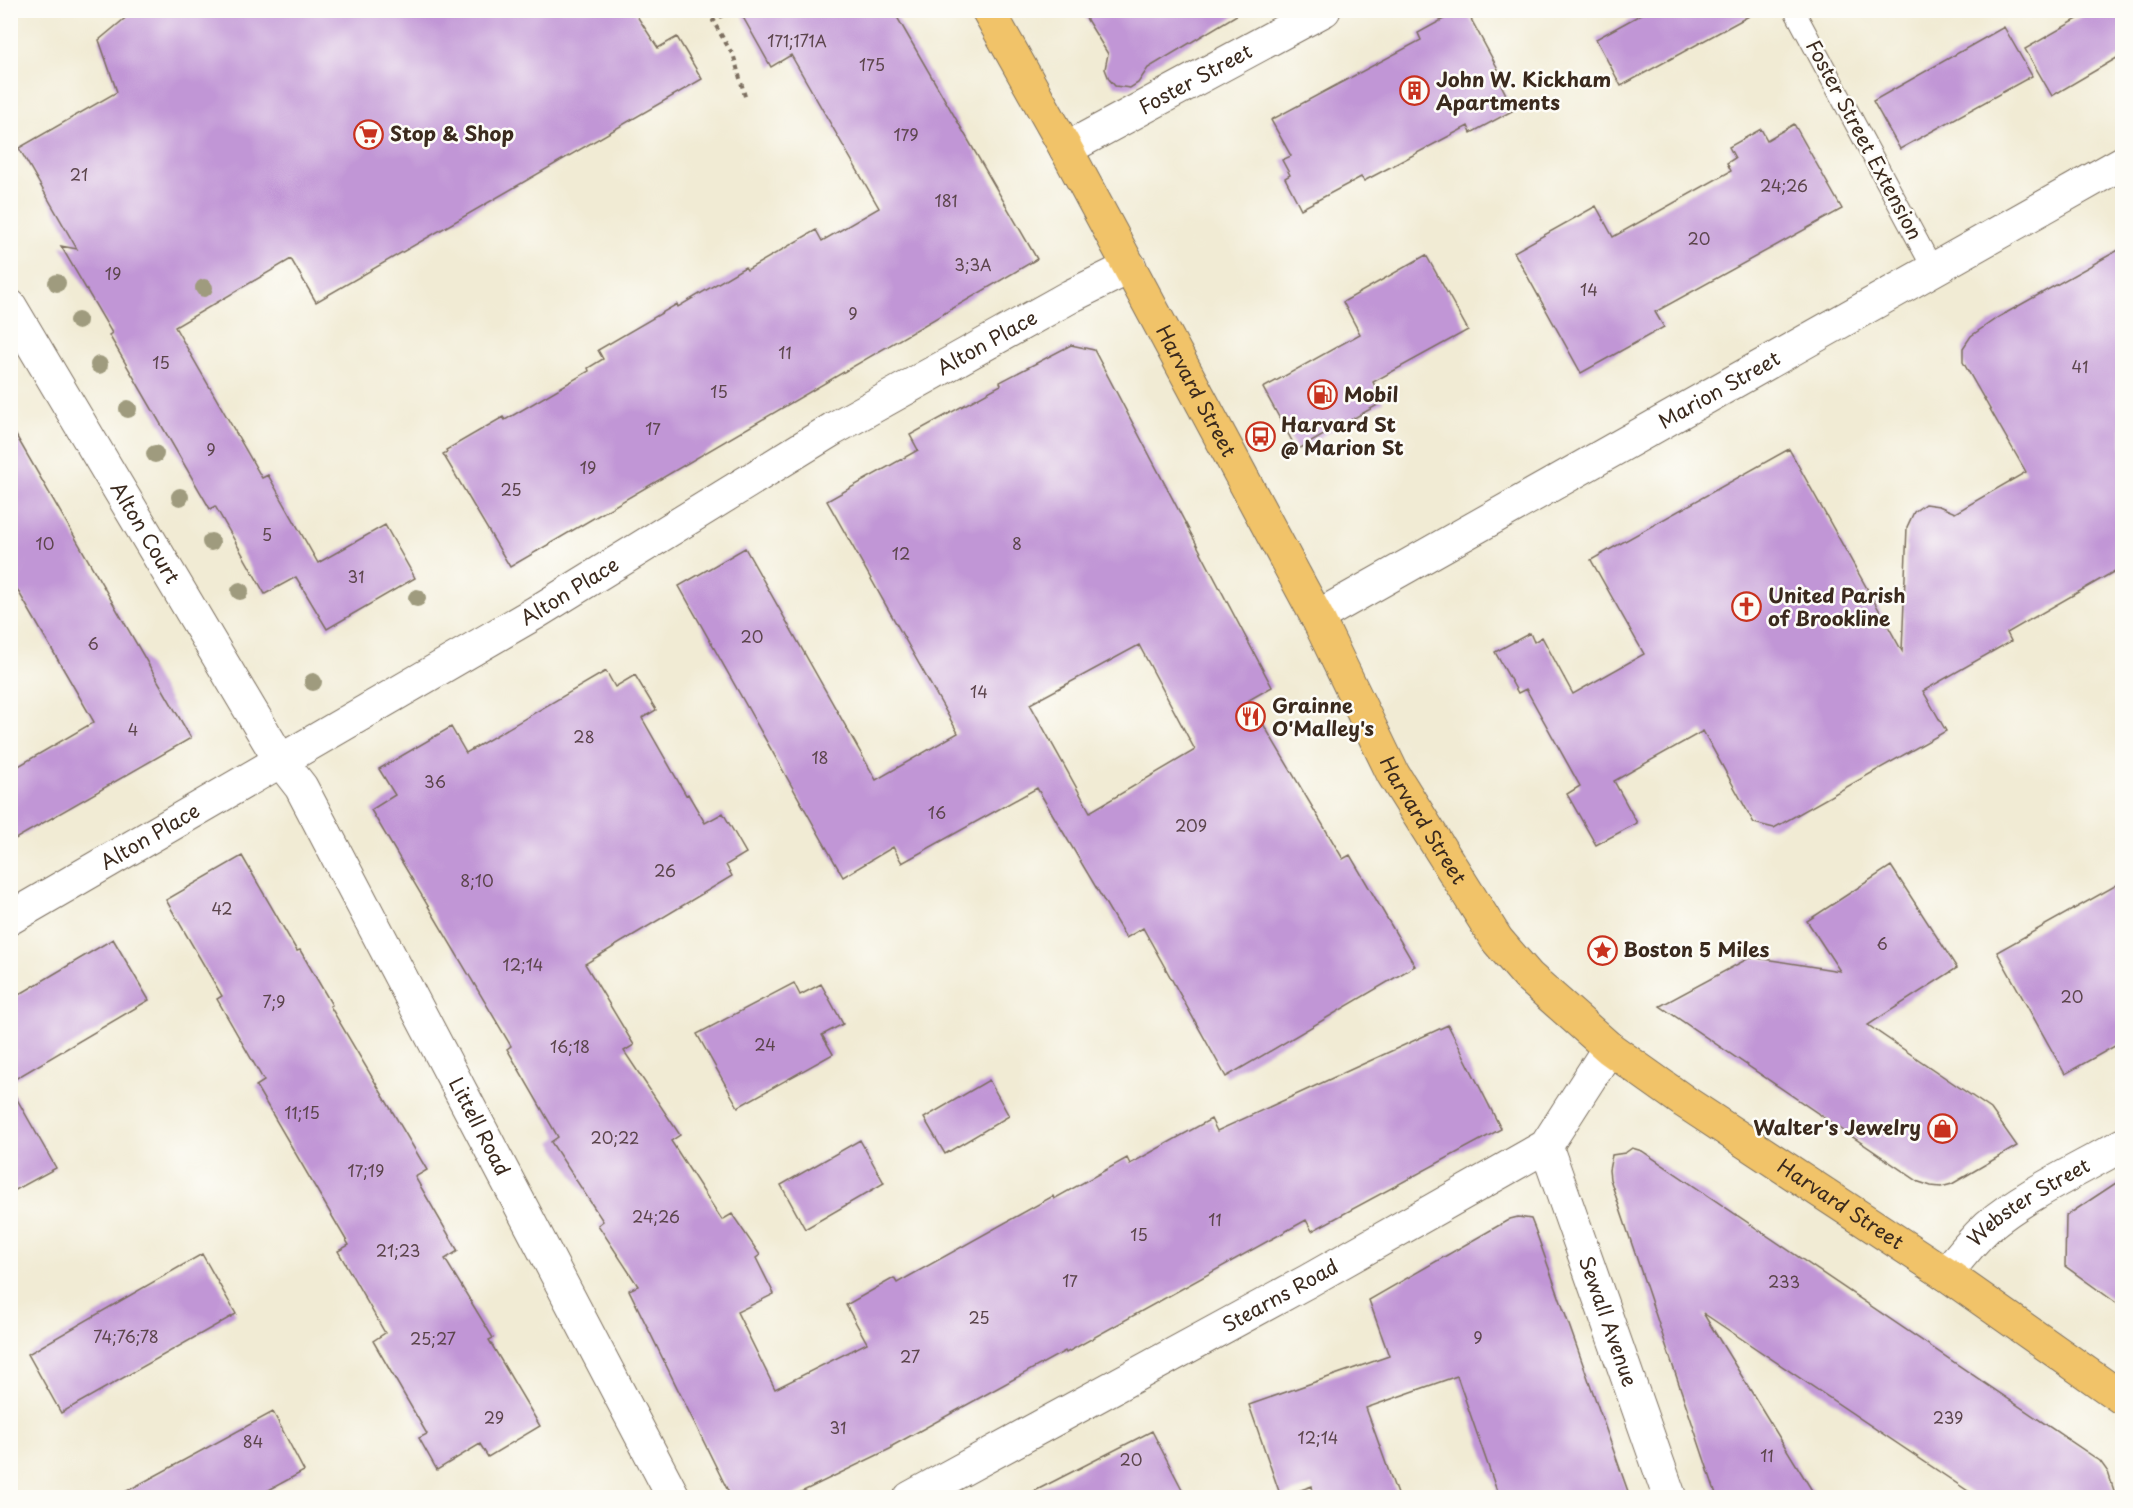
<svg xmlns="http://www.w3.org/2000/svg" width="2133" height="1508" font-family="'Playpen Sans',sans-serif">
<rect width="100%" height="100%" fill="#fdfcf7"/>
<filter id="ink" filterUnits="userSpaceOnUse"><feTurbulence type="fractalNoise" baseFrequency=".0167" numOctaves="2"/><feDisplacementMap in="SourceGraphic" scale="12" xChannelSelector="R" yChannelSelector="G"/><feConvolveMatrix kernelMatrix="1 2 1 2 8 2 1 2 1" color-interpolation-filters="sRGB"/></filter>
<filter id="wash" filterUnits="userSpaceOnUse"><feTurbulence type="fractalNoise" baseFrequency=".008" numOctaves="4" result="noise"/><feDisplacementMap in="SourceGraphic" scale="24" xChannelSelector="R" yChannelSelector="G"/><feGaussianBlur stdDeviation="1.35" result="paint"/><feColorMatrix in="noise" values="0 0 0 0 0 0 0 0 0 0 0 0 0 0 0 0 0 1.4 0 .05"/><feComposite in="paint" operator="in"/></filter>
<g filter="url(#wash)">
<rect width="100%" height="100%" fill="#f1ebd4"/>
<g id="blocks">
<path fill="#c196d6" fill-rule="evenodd" d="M135 10H633L658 48 677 37 702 79 316 302 291 259 175 327 262 478 268 475 318 563 385 525 415 578 327 629 296 577 265 594 215 506 210 509 109 335 112 333 61 246 77 249 19 148 117 92 99 40Z
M739 10H893L1037 259 510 567 443 454 447 452 446 450 503 417 505 420 589 371 588 368 603 359 598 350 677 304 678 307 745 267 747 270 816 230 822 241 879 208 791 55 771 67Z
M1081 10H1245L1148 68 1138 83 1130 88 1115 86 1109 79 1105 69 1108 54Z
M1460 10H1466L1498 69 1494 71 1514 110 1471 133 1468 126 1364 181 1361 177 1301 209 1285 178 1290 175 1282 160 1291 156 1271 120 1421 40 1418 33Z
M1649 10H1760L1621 86 1596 39Z
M2093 10H2122V55L2052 96 2025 49Z
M2004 27 2032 76 1900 149 1873 101Z
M1794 124 1842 209 1655 312 1664 327 1581 373 1514 252 1596 206 1613 237 1731 171 1727 163 1735 158 1729 147 1761 129 1767 140Z
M2122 248V567L2007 633 2011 641 1923 691 1946 731 1774 828 1754 823 1703 731 1614 781 1637 823 1596 845 1567 794 1580 786 1526 689 1518 693 1495 652 1530 633 1534 642 1542 637 1573 694 1644 654 1591 560 1789 449 1902 651 1907 527 1914 512 1925 504 1939 506 1955 513 2026 472 1963 362V348L1971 336 1997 318Z
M1426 255 1468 330 1373 382 1383 402 1297 450 1263 388 1360 334 1343 302Z
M1071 345 1094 350 1272 687 1249 700 1343 859 1350 855 1415 966 1226 1077 1143 928 1126 938 1037 788 902 863 893 847 843 877 679 586 745 548 876 780 958 733 827 501 918 450 910 435 1001 385 1000 382ZM1139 645 1195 750 1090 812 1030 704Z
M10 425 191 738 10 842V771L94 722 10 577Z
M606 671 615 687 635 675 656 710 642 718 686 795 688 794 705 823 723 813 746 853 726 865 732 876 585 964 634 1045 624 1051 680 1135 671 1141 722 1220 732 1214 760 1255 756 1258 774 1294 737 1312 775 1389 867 1343 846 1305 894 1278 897 1283 1053 1196 1054 1199 1127 1158 1130 1164 1211 1119 1217 1131 1448 1025 1501 1129 1312 1231 1306 1220 1066 1353 1065 1351 892 1446V1448L791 1497H731L629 1290 638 1286 598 1225 603 1221 551 1142 558 1137 507 1049 511 1046 371 810 395 795 379 769 451 727 466 753Z
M242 856 297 951 300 950 332 1005 330 1006 427 1170 415 1177 458 1251 445 1259 493 1338 489 1340 540 1426 488 1457 480 1444 437 1470 419 1438 427 1434 373 1341 385 1333 338 1251 349 1245 256 1086 264 1081 217 999 222 996 166 900Z
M1891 866 1957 968 1868 1025 1991 1109 2017 1146 1952 1184 1941 1187 1931 1186 1919 1182 1660 1006 1749 958H1758L1840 971 1807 921Z
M2122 882V1042L2065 1074 1997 952Z
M113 939 149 1000 10 1082V1000Z
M794 983 800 995 821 984 843 1024 822 1035 833 1054 738 1107 697 1034Z
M989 1080 1009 1116 945 1154 924 1118Z
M10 1087 56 1168 10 1193Z
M860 1140 884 1183 805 1229 781 1185Z
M1632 1148 1642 1151 2100 1461 2108 1472 2116 1497H1977L1703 1313 1816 1497H1717L1610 1179 1609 1170 1612 1155 1625 1153Z
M2122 1179V1307L2065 1266 2066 1216Z
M1518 1217 1531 1219 1535 1229 1630 1497H1499L1457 1376 1366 1408 1398 1497H1314L1312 1486 1281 1497 1249 1405 1389 1356 1369 1300 1510 1219Z
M202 1254 236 1314 61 1413 28 1354Z
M273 1412 304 1471 256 1497H116Z
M1152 1431 1186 1497H1023Z"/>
</g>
</g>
<g filter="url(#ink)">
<use href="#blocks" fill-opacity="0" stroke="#7b6e5e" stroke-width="1.5"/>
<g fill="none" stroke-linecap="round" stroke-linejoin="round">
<defs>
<path id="service" d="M1794 10 1933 269"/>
<g id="minor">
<path id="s1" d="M1066 149 1324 10"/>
<path id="s2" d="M10 306 280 760 301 787 674 1498"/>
<path id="s3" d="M10 918 535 613 833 429 1071 296 1130 267"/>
<path id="s4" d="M1546 1146 1670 1498"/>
<path id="s5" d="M910 1498 1308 1281 1546 1146 1609 1048"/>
</g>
<g id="tertiary">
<path id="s6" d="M1317 617 2122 163"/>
<path id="s7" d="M1946 1274C1959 1257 1972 1241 1988 1226 2024 1195 2081 1169 2122 1145"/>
</g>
<g id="primary">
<path id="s8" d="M988 10 1066 149 1317 617 1393 774 1497 940 1528 976 1609 1048 1685 1102 1946 1274 2122 1398"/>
</g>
</defs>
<use href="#service" stroke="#7b6e5e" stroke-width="22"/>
<use href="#minor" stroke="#7b6e5e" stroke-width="35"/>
<use href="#tertiary" stroke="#7b6e5e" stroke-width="35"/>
<use href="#primary" stroke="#7b6e5e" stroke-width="35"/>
<path stroke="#7b6e5e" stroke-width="4" stroke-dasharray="4.5 4.5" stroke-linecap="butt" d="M731 10 713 21 734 57 746 100"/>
<use href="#service" stroke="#fff" stroke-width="20"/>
<use href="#minor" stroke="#fff" stroke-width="33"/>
<use href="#tertiary" stroke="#fff" stroke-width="33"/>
<use href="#primary" stroke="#f1c369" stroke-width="33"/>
</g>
<g fill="#9f9b7e">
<circle cx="57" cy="283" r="9"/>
<circle cx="204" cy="288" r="9"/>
<circle cx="78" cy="321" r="9"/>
<circle cx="99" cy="365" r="9"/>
<circle cx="128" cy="409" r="9"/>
<circle cx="155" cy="454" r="9"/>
<circle cx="180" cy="497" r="9"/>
<circle cx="211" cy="542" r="9"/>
<circle cx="240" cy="591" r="9"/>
<circle cx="417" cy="598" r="9"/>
<circle cx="313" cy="682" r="9"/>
</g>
</g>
<defs>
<symbol id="building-ring" viewBox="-11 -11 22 22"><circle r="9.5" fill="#fdfcf7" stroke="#c8321e" stroke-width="1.5"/><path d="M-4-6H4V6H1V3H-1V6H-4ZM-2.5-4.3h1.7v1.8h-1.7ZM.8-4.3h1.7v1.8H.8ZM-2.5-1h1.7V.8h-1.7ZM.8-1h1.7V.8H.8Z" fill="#c8321e"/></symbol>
<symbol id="supermarket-ring" viewBox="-11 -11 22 22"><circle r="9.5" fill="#fdfcf7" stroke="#c8321e" stroke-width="1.5"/><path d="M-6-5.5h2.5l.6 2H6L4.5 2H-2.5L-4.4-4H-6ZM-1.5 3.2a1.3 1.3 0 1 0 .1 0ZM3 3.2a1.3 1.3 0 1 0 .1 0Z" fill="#c8321e"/></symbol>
<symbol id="fuel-ring" viewBox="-11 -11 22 22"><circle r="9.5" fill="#fdfcf7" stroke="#c8321e" stroke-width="1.5"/><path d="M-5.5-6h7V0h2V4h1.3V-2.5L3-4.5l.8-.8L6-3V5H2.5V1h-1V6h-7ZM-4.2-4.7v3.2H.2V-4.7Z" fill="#c8321e"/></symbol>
<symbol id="bus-ring" viewBox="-11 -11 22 22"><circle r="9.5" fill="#fdfcf7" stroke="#c8321e" stroke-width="1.5"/><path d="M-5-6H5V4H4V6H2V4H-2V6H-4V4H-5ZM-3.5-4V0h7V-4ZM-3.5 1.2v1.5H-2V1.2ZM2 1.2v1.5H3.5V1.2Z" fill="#c8321e"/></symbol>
<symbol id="church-ring" viewBox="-11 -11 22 22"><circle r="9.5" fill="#fdfcf7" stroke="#c8321e" stroke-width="1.5"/><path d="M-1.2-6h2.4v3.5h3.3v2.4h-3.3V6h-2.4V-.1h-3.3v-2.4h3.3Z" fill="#c8321e"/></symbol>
<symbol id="restaurant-ring" viewBox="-11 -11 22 22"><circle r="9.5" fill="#fdfcf7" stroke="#c8321e" stroke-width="1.5"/><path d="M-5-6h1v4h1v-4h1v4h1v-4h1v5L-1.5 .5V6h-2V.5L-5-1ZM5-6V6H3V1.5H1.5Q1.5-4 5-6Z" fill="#c8321e"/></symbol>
<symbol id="sight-ring" viewBox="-11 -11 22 22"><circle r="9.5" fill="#fdfcf7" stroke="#c8321e" stroke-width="1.5"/><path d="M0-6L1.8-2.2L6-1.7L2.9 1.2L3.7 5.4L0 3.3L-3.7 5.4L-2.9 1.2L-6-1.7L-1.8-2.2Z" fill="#c8321e"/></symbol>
<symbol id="shop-ring" viewBox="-11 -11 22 22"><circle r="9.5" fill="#fdfcf7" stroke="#c8321e" stroke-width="1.5"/><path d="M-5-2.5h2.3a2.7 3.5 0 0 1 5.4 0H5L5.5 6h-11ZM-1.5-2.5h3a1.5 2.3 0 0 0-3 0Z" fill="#c8321e"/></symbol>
</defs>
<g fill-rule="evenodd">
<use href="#building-ring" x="1398" y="74" width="33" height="33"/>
<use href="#supermarket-ring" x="352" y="118" width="33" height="33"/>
<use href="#fuel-ring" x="1306" y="378" width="33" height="33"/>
<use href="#bus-ring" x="1244" y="420" width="33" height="33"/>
<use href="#church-ring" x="1730" y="590" width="33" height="33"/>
<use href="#restaurant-ring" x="1234" y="700" width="33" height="33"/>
<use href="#sight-ring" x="1586" y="934" width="33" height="33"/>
<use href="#shop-ring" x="1926" y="1112" width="33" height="33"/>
</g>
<g text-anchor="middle" stroke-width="5" stroke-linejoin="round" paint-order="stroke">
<g font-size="16" fill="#5c454c">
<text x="797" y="47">171;171A</text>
<text x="872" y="71">175</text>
<text x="906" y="141">179</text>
<text x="79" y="181">21</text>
<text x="1784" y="192">24;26</text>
<text x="946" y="207">181</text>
<text x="1699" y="245">20</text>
<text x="973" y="271">3;3A</text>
<text x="113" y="280">19</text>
<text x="1589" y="296">14</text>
<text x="853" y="320">9</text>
<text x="785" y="359">11</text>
<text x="161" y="369">15</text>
<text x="2080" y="373">41</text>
<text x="719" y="398">15</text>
<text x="653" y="435">17</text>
<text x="211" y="456">9</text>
<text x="588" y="474">19</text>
<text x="511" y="496">25</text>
<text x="267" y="541">5</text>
<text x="45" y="550">10</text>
<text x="1017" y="550">8</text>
<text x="901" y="560">12</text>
<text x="356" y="583">31</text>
<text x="752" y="643">20</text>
<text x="93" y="650">6</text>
<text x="979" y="698">14</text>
<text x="133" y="736">4</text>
<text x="584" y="743">28</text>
<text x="820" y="764">18</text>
<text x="435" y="788">36</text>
<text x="937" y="819">16</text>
<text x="1191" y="832">209</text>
<text x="665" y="877">26</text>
<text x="477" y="887">8;10</text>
<text x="222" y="915">42</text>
<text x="1882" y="950">6</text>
<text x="523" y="971">12;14</text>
<text x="2072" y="1003">20</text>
<text x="274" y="1008">7;9</text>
<text x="765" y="1051">24</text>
<text x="570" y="1053">16;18</text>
<text x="302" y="1119">11;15</text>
<text x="615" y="1144">20;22</text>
<text x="366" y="1177">17;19</text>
<text x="656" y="1223">24;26</text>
<text x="1215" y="1226">11</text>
<text x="1139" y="1241">15</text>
<text x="398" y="1257">21;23</text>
<text x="1070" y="1287">17</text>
<text x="1784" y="1288">233</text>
<text x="979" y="1324">25</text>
<text x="126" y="1343">74;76;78</text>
<text x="1478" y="1344">9</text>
<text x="433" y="1345">25;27</text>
<text x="910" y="1363">27</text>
<text x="494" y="1424">29</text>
<text x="1948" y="1424">239</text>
<text x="838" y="1434">31</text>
<text x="1318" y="1444">12;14</text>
<text x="253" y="1448">84</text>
<text x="1767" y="1462">11</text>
<text x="1131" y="1466">20</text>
</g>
<g font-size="20" fill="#3b2a1e" stroke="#fdfcf7">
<text dy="7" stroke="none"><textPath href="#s1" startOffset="147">Foster Street</textPath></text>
<text transform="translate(1864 140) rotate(62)" y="7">Foster Street Extension</text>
<text dy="7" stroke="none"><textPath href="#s3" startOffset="1134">Alton Place</textPath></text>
<text dy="7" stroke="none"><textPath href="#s8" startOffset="434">Harvard Street</textPath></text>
<text dy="7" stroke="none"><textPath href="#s6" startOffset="462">Marion Street</textPath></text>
<text dy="7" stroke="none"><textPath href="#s2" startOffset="264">Alton Court</textPath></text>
<text dy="7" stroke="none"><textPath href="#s3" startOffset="648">Alton Place</textPath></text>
<text dy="7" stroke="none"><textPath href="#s8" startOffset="920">Harvard Street</textPath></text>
<text dy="7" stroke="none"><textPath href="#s3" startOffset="162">Alton Place</textPath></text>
<text dy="7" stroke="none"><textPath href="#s2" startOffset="946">Littell Road</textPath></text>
<text dy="7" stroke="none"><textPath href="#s8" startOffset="1496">Harvard Street</textPath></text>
<text dy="7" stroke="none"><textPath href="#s7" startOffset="111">Webster Street</textPath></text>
<text dy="7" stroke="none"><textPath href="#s5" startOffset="422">Stearns Road</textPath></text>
<text dy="7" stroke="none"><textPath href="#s4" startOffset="186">Sewall Avenue</textPath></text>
</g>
<g font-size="20" font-weight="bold" fill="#3b2a1e" stroke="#fdfcf7" text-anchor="start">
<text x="1436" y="87">John W. Kickham<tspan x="1436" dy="23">Apartments</tspan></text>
<text x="390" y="141">Stop &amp; Shop</text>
<text x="1344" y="402">Mobil</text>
<text x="1281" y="432">Harvard St<tspan x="1281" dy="23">@ Marion St</tspan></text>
<text x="1768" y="603">United Parish<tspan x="1768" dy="23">of Brookline</tspan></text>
<text x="1272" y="713">Grainne<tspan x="1272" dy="23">O'Malley's</tspan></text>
<text x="1623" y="957">Boston 5 Miles</text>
<text x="1921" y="1135" text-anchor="end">Walter's Jewelry</text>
</g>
</g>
<rect width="2133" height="1508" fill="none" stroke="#fdfcf7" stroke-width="36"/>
</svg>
